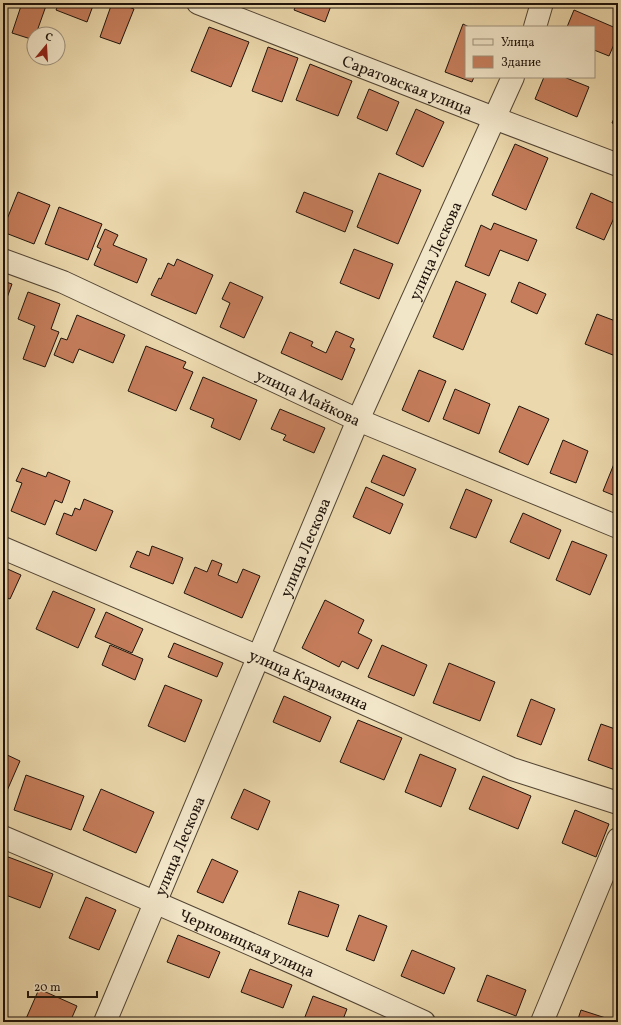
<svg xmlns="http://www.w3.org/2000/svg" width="621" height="1025" font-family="Vollkorn,serif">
<rect width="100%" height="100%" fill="#ebd8ac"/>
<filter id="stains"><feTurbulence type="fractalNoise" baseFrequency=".005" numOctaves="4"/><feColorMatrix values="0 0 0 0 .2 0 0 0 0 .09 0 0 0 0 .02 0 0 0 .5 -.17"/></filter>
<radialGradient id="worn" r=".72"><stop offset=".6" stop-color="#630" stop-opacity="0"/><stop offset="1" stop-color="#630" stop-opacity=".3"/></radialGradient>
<path fill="#c67d5b" stroke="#1f130b" d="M22 3H47L36 34H34V40L12 33Z
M59 3H94L87 22 56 10Z
M112 3H118L134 9 120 44 100 37Z
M297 3H332L325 22 294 10Z
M574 10 618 29V35L609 56 594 50V27H567Z
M463 24 469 27H466V77H474L472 82 445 72Z
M209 27 249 42 231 87 191 71Z
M268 47 298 58 282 102 252 91Z
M310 64 352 81 338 116 296 100Z
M544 77H564L589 87 577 117 535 99Z
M369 89 399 102 387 131 357 118Z
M416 109 444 122 423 167 396 154Z
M618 109V125L612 123Z
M515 144 548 158 526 210 492 195Z
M379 173 421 190 398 244 357 227Z
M18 192 50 205 34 244 3 232V229Z
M304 192 353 211 345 232 296 212Z
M591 193 618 205V209L604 240 576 228Z
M59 207 102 224 88 260 45 244Z
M494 223 537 240 528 261 500 250 489 276 465 266 481 225 491 230Z
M105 229 118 235 113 245 147 259 137 283 94 265 101 249 97 247Z
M354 249 393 264 379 299 340 283Z
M177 259 213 275 196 314 151 295 159 278 161 279 168 263 174 266Z
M3 281 12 284 3 309Z
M456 281 486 294 463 350 433 337Z
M230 282 263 297 244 338 220 327 230 303 222 299Z
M519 282 546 294 537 314 511 302Z
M28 292 60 304 51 329 59 332 45 367 23 359 35 326 18 319Z
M597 314 618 322V357L585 344Z
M77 315 125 335 113 363 79 349 73 363 54 355 61 338 67 340Z
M336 331 354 339 350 347 355 349 342 380 281 353 290 332 313 342 311 346 326 353Z
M146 346 186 362 183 368 193 372 176 411 128 391Z
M419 370 446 381 429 422 402 410Z
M203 377 257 400 240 440 211 427 214 419 190 409Z
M455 389 490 404 479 434 443 419Z
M519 406 549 419 528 465 499 452Z
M280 409 325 428 314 453 283 440 286 435 271 429Z
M563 440 588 451 576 483 550 473Z
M618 454V497L603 491Z
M383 455 416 469 404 496 371 482Z
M22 468 46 477 48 472 70 481 62 503 55 500 45 525 11 511 22 483 16 481Z
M366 487 403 504 390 534 353 517Z
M466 489 492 500 476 538 450 528Z
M84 499 113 511 96 551 56 534 64 513 72 516 75 508 80 510Z
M523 513 561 530 549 559 510 542Z
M572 541 607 555 590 595 556 580Z
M152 546 183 558 173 584 130 567 137 551 149 556Z
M212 560 222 564 218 575 237 583 243 569 260 576 242 618 184 593 195 567 207 572Z
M3 567 21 575 10 599 3 596Z
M53 591 95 609 78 648 36 629Z
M325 600 364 620 358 633 372 640 358 669 342 661 339 667 302 648Z
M106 612 143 629 132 653 95 637Z
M174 643 223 663 217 677 168 657Z
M110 645 143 659 135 680 102 665Z
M382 645 427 665 414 696 368 677Z
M449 663 495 682 480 721 433 703Z
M165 685 202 700 185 742 148 726Z
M284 696 331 717 320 742 273 722Z
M531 699 555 709 541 745 517 736Z
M358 720 402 738 384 780 340 762Z
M601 724 618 730V771L588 760Z
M3 753 20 761 3 800Z
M420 754 456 769 441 807 405 792Z
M26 775 84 796 71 830 14 810Z
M483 776 531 796 518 829 469 809Z
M101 789 154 812 136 853 83 830Z
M244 789 270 801 258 830 231 818Z
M575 810 609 824 596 857 562 843Z
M3 855 53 874 40 908 3 894Z
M212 859 238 871 223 903 197 892Z
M299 891 339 905 328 937 288 924Z
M86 897 116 910 99 950 69 938Z
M359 915 387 926 374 961 346 950Z
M178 935 220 952 209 978 167 962Z
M412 950 455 968 444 994 401 976Z
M250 969 292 985 283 1008 241 992Z
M487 975 526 990 516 1016 477 1001Z
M39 989 77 1006 70 1022H27L25 1021Z
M313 996 347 1009 342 1022H303Z
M581 1010 615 1021 618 1010V1022H577Z"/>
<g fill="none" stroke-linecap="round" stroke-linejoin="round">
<defs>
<g id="minor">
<path id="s1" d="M198 3 494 118 618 165"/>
<path d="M535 27 542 3"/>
<path id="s2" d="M3 260 63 282 358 420 618 527"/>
<path id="s3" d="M3 548 259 657 512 769 618 803"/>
<path id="s4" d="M3 837C144 897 285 958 424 1022"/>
<path id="s5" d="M105 1022 358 420 513 77"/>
<path d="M542 1022 618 839"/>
</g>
</defs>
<use href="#minor" stroke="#524433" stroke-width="24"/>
<use href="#minor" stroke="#f2e6c9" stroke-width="22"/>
</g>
<g text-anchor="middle" stroke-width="4" stroke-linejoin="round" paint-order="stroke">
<g font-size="16" fill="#1f130b" stroke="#f2e6c9">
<text dy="6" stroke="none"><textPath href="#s1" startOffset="225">Саратовская улица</textPath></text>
<text dy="6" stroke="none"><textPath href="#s5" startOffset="839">улица Лескова</textPath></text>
<text dy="6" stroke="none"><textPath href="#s2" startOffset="335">улица Майкова</textPath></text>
<text dy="6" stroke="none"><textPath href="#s5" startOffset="515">улица Лескова</textPath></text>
<text dy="6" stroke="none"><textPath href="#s3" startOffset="333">улица Карамзина</textPath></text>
<text dy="6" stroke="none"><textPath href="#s5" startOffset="191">улица Лескова</textPath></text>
<text dy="6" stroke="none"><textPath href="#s4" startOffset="266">Черновицкая улица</textPath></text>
</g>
</g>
<rect width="621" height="1025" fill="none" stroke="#ebd8ac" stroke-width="16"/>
<rect x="4" y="4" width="613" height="1017" fill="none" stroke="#1f130b" stroke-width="2"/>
<rect x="8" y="8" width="605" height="1009" fill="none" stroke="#1f130b"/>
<rect x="465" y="26" width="130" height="52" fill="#f2e6c9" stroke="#9e927d"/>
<rect x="473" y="39" width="20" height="6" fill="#f2e6c9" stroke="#9e927d"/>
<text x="501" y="46" font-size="12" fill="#1f130b">Улица</text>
<rect x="473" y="56" width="20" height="12" fill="#c67d5b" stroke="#9e927d"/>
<text x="501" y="66" font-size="12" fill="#1f130b">Здание</text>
<g transform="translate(46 46) rotate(18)"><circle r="19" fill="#f2e6c9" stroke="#9e927d"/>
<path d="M0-3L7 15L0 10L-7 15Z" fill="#8f2418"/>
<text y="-6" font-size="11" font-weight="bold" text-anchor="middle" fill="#1f130b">С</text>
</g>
<path d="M28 991v6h69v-6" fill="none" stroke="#1f130b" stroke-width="2"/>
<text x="34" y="991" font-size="12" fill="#1f130b" stroke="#f2e6c9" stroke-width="3" paint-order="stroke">20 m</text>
<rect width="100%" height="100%" filter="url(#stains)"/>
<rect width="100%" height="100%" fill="url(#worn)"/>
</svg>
